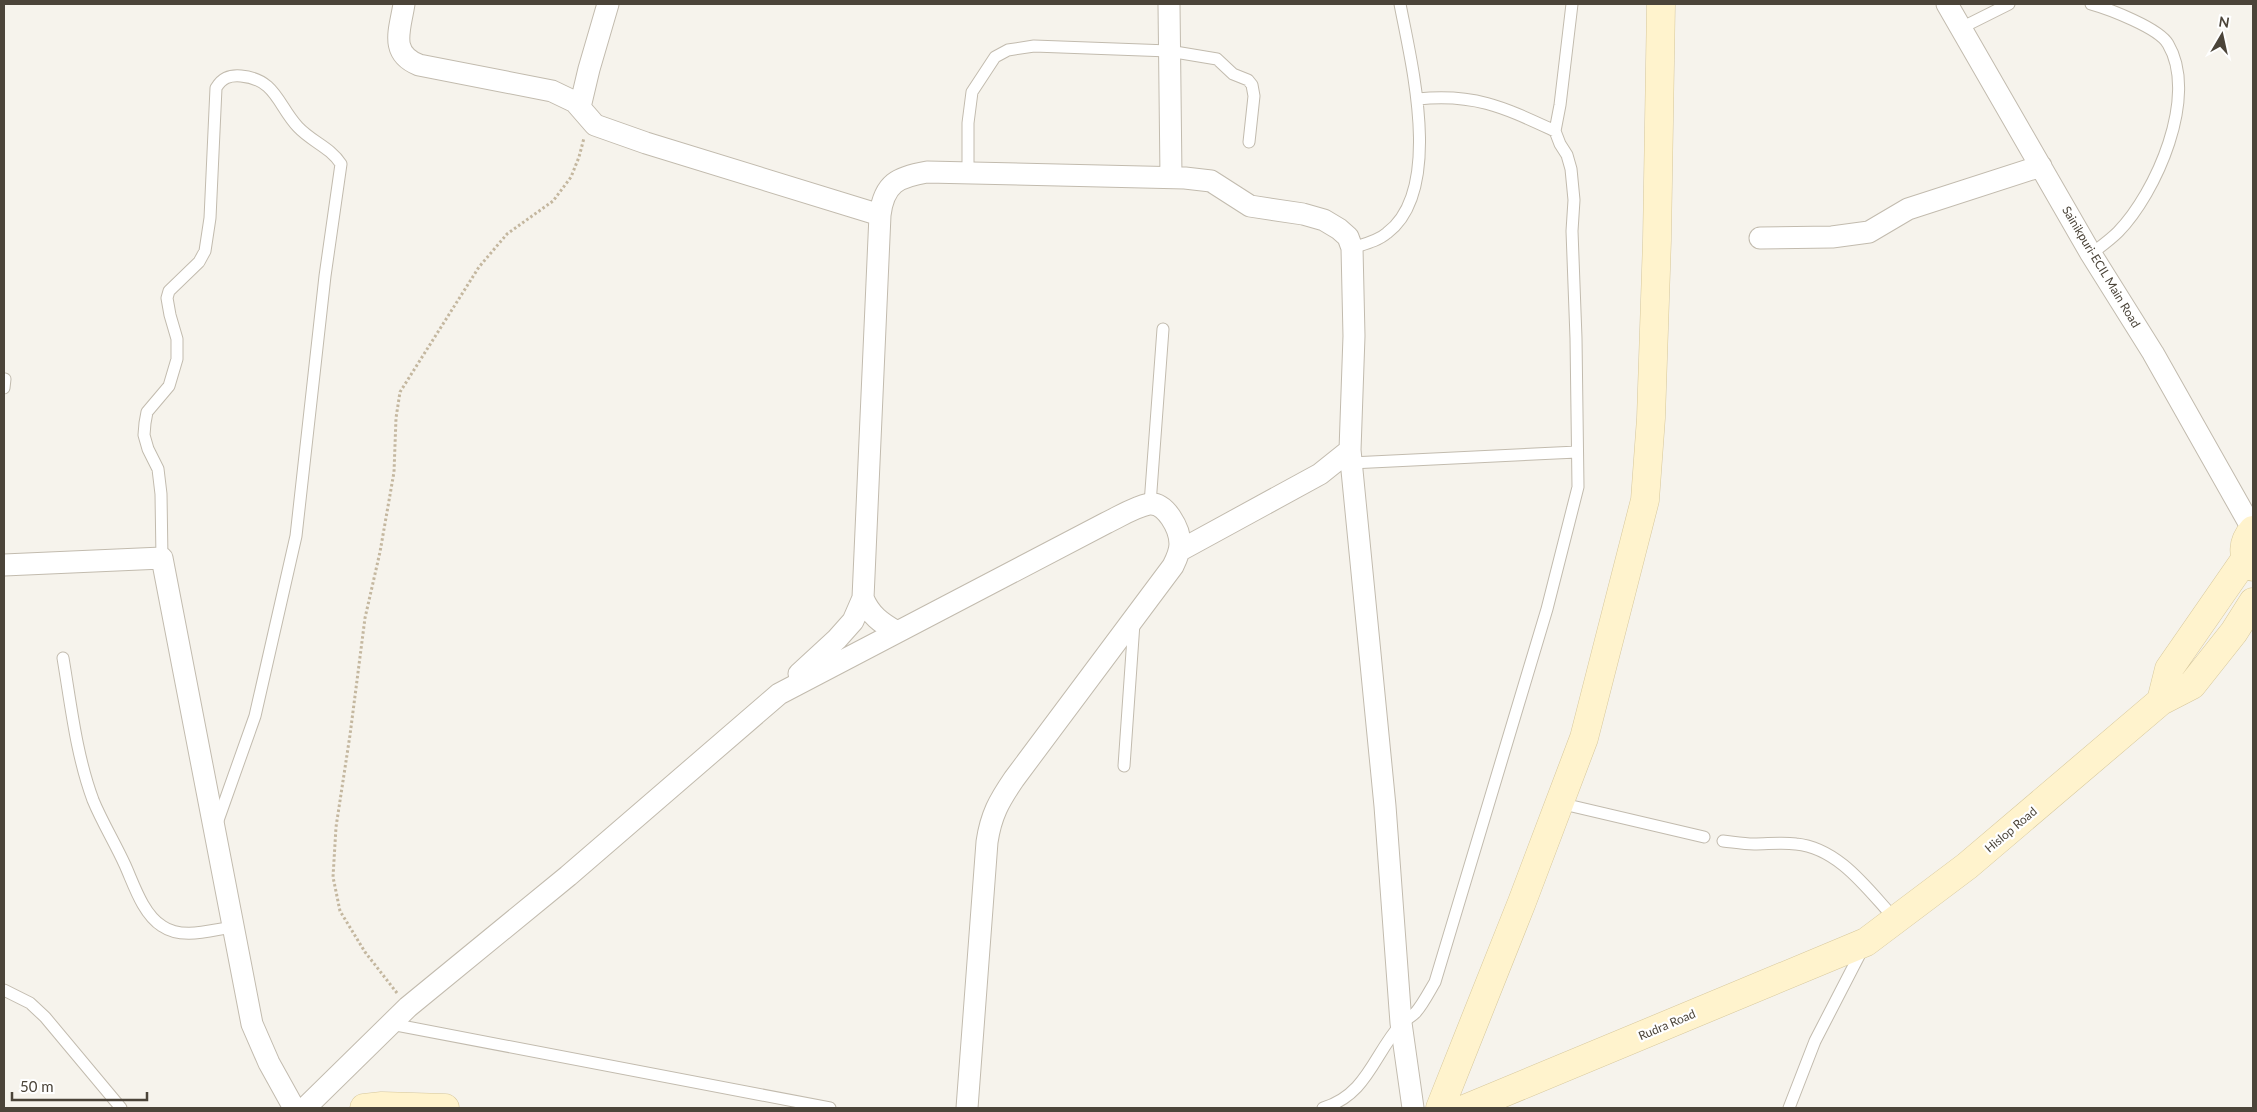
<svg xmlns="http://www.w3.org/2000/svg" width="2257" height="1112" font-family="Lato,sans-serif">
<rect width="100%" height="100%" fill="#f6f3ec"/>
<g fill="none" stroke-linecap="round" stroke-linejoin="round">
<defs>
<path id="lane" d="M2091 4C2109 9 2159 28 2168 44 2199 96 2156 193 2118 232 2110 240 2100 247 2091 254
M1961 28 2009 4
M1418 99C1475 93 1505 108 1555 131
M968 173V123L972 92 995 57 1008 50 1034 46 1169 51 1217 59 1233 74 1248 80 1252 85 1254 96 1249 142
M1352 248C1364 244 1378 241 1387 233 1444 190 1411 62 1400 4
M4 388 5 379
M1351 463 1577 452
M1150 504 1163 329
M162 558 161 494 158 469 148 449 144 435 145 423 147 412 169 386 177 359V339L170 315 167 298 169 291 199 262 205 251 210 218 216 88C222 78 229 75 241 76 276 79 278 106 298 127 312 142 330 147 341 164L325 276 296 536 255 716 216 826
M63 658C71 705 76 754 93 800 102 822 115 843 125 865 134 885 143 914 162 926 182 940 211 930 233 927
M1124 766 1134 623
M1559 803 1704 837
M1723 841C1733 842 1743 844 1754 844 1768 844 1782 842 1796 844 1839 848 1868 890 1895 919
M4 990 30 1003 45 1017 121 1108
M391 1024 830 1108
M1323 1108C1367 1095 1374 1054 1401 1024 1405 1019 1412 1017 1416 1012 1423 1004 1429 992 1435 982L1547 609 1578 487 1576 338 1572 231 1574 200 1571 169 1567 155 1560 144 1555 131 1560 105 1572 4
M1789 1108 1815 1041 1863 948"/>
<path id="street" d="M404 4C400 30 389 53 419 65L552 91 575 102 595 125 646 143 880 215
M1169 4 1171 177
M1947 4 2091 254 2153 353 2253 530
M580 107 589 69 608 4
M1760 238 1832 237 1869 232 1908 209 2041 166
M1179 551 1320 474 1350 450
M4 565 162 558 252 1024 269 1063 294 1108
M897 632C881 623 870 615 863 598L880 215C884 183 898 177 927 172L1185 178 1211 181 1250 206 1303 214 1324 220 1339 229 1348 237 1352 248 1354 336 1350 450 1385 806 1401 1023 1413 1108
M799 674 837 639 853 621 863 598
M305 1108 408 1007 568 876 779 694 1106 523C1119 517 1134 507 1149 504 1166 502 1180 529 1180 544 1180 552 1176 560 1173 566L1014 779C999 801 991 815 987 842L967 1108"/>
<path id="secondary" d="M2253 530C2243 541 2240 557 2253 567
M2161 701 2169 669 2246 558
M364 1108 382 1106 445 1108
M1440 1108 1522 902 1584 738 1645 500 1651 418 1657 240 1661 4
M1467 1108 1866 942 1967 866 2161 701 2192 685 2234 632 2253 602"/>
</defs>
<use href="#lane" stroke="#c2bbae" stroke-width="13"/>
<use href="#street" stroke="#c2bbae" stroke-width="23"/>
<use href="#secondary" stroke="#d6c79b" stroke-width="29"/>
<path stroke="#c4b79f" stroke-width="3" stroke-dasharray="2.5 2.5" stroke-linecap="butt" d="M397 993 365 952 340 911 333 877 336 827 350 735 365 618 380 552 394 472 396 418 400 392 479 267 507 234 553 201 571 177 579 157 584 138"/>
<use href="#lane" stroke="#fff" stroke-width="11"/>
<use href="#street" stroke="#fff" stroke-width="21"/>
<use href="#secondary" stroke="#fff3cd" stroke-width="28"/>
</g>
<g text-anchor="middle" stroke-width="4.5" stroke-linejoin="round" paint-order="stroke">
<g font-size="12" fill="#4b4439" stroke="#fff">
<text transform="translate(2101 267) rotate(59)" y="4">Sainikpuri-ECIL Main Road</text>
<text transform="translate(2011 830) rotate(-40)" y="4">Hislop Road</text>
<text transform="translate(1667 1025) rotate(-23)" y="4">Rudra Road</text>
</g>
</g>
<rect width="2257" height="1112" fill="none" stroke="#4b4439" stroke-width="10"/>
<g transform="translate(2222 35) rotate(9)" stroke="#ffffff" stroke-width="4" paint-order="stroke">
<path d="M0-4L9 19L0 12L-9 19Z" fill="#4b4439"/>
<text y="-8" font-size="14" font-weight="bold" text-anchor="middle" fill="#4b4439">N</text>
</g>
<path d="M12 1092v8h135v-8" fill="none" stroke="#4b4439" stroke-width="2.5"/>
<text x="20" y="1092" font-size="15" fill="#4b4439" stroke="#ffffff" stroke-width="4" paint-order="stroke">50 m</text>
</svg>
